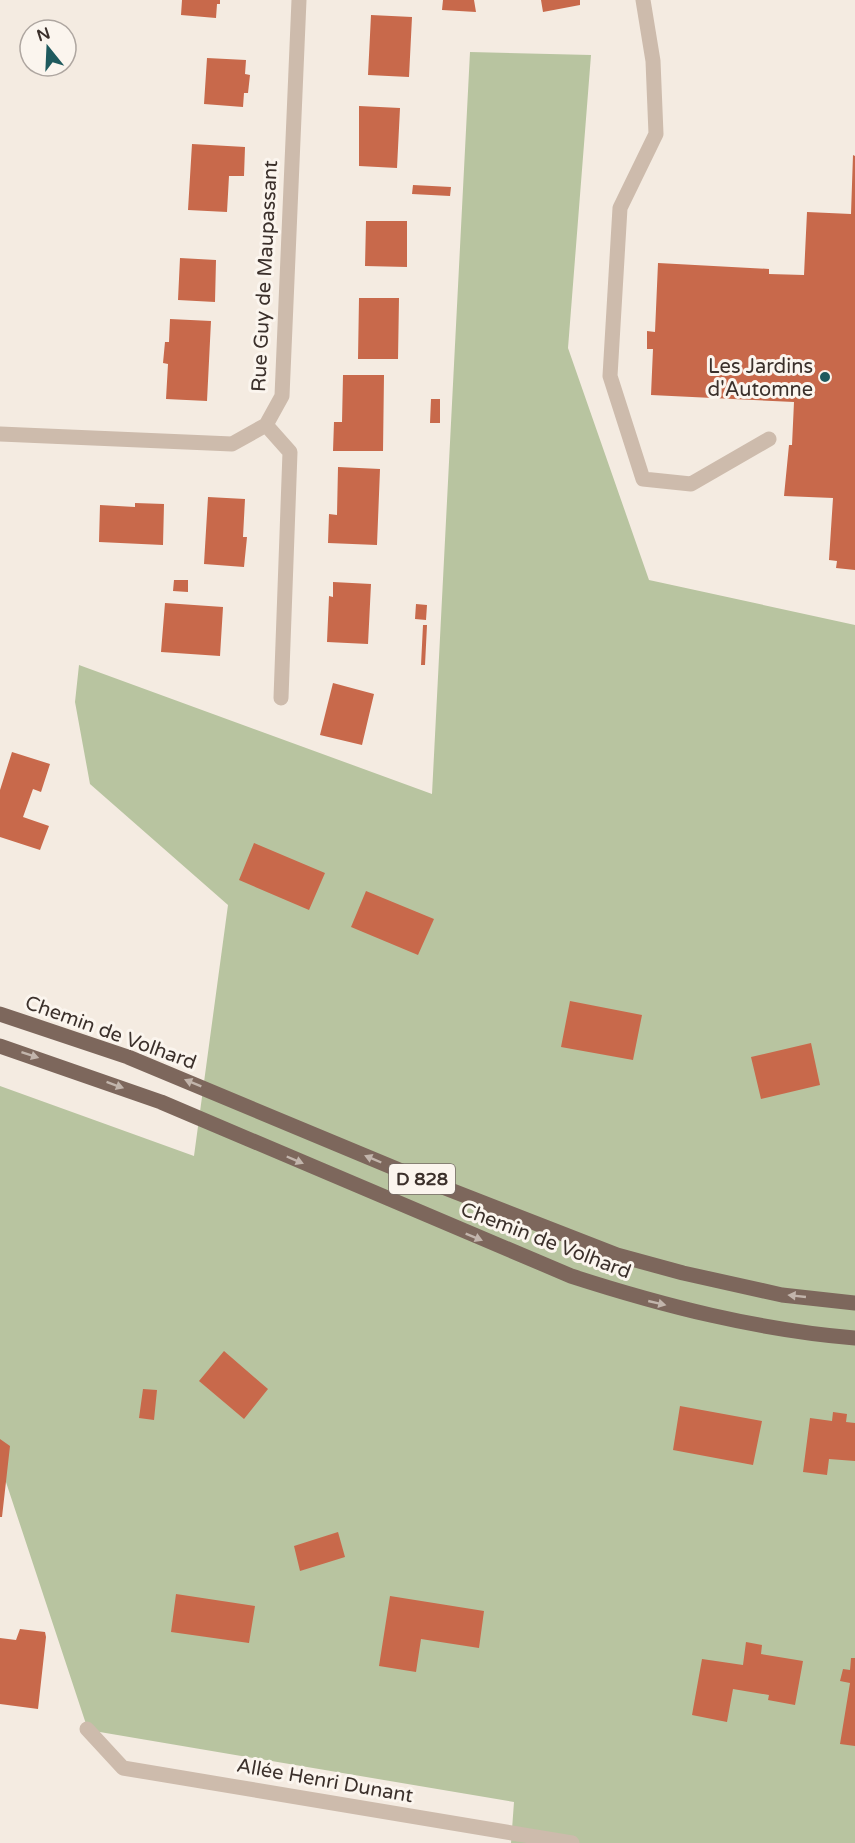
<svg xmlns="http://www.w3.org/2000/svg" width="855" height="1843" font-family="'Varela Round',sans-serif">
<rect width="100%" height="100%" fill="#f4ebe1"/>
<path fill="#b8c4a0" d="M470 52 591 55 568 348 649 580 855 625V1843H511L514 1802 88 1730 0 1464V1086L194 1156 228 905 90 784 75 702 79 665 432 794Z"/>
<path fill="#c8694b" d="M182 0H220V4H217L216 18 181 15Z
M443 0H474L476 12 442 10Z
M541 0H580V5L543 12Z
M371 15 412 17 409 77 368 75Z
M207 58 246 60 245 74 250 75 248 93H244L243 107 204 104Z
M359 106 400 108 397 168 359 166Z
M192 144 245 147 244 176H229L227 212 188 210Z
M853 155 855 156V570L836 568 837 561 829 560 833 498 784 496 789 445H792L794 402 651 395 653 349H647V331L655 332 658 263 769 269V274L804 275 807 212 851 214Z
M413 185 451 187 450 196 412 194Z
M366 221H407V267L365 266Z
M180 258 216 260 215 302 178 300Z
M359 298H399L398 359H358Z
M170 319 211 321 207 401 166 399 168 364 163 363 165 342H169Z
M343 375H384L383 451H333L334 422H342Z
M431 399H440V423H430Z
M338 467 380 469 377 545 328 543 329 514 337 515Z
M208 497 245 499 243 537H247L244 567 204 564Z
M135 503 164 504 163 545 99 542 100 505 135 507Z
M174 580H188V592L173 591Z
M333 582 371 584 368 644 327 642 329 596 333 597Z
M165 603 223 607 220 656 161 652Z
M416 604 427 605 426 620 415 619Z
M423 625H427L425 665H421Z
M333 683 374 694 362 745 320 735Z
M12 752 50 764 41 792 33 789 23 817 49 826 40 850 0 837V790Z
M254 843 325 873 309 910 239 880Z
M366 891 434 919 418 955 351 927Z
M570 1001 642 1015 633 1060 561 1047Z
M811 1043 820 1085 761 1099 751 1057Z
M224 1351 268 1389 244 1419 199 1381Z
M143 1389 157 1390 154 1420 139 1418Z
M680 1406 762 1421 753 1465 673 1450Z
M833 1412 847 1414 846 1422 855 1423V1461L829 1459 827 1475 803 1472 810 1418 832 1421Z
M0 1439 10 1446 2 1517H0Z
M338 1532 345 1557 300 1571 294 1546Z
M176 1594 255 1606 249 1643 171 1632Z
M390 1596 484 1611 479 1648 421 1639 416 1672 379 1666Z
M20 1629 45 1632 46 1637 38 1709 0 1704V1638L16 1640Z
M746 1642 762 1645 761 1654 803 1661 795 1705 768 1700 769 1695 733 1689 727 1722 692 1715 702 1659 743 1665Z
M851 1658H855V1746L840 1744 850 1683 840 1681 843 1669 850 1670Z"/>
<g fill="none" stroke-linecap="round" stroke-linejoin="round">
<path stroke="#cdbbac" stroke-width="15" d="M643 0 653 61 656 134 620 208 610 376 643 479 691 484 769 439
M266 425 290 452 281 698
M0 434 232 444 266 425 282 396 299 0
M87 1729 123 1768 572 1843"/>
<path stroke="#7d675c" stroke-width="15" d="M0 1014 128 1057 399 1170 617 1255 683 1273 782 1295 855 1303
M0 1046 161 1102 571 1276C664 1306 758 1330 855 1338"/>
</g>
<defs><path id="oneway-solid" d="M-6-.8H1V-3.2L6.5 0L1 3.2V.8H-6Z" transform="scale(1.5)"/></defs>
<g fill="#c2b5ac">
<use href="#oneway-solid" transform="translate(30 1055) rotate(18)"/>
<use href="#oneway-solid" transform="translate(193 1083) rotate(-158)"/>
<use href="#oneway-solid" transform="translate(115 1085) rotate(20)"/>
<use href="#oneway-solid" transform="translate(373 1159) rotate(-157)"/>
<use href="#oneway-solid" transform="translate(295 1160) rotate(23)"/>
<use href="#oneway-solid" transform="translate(474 1237) rotate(22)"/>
<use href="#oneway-solid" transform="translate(797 1296) rotate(-174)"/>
<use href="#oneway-solid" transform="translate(657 1303) rotate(13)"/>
</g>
<circle fill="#1f5a5e" stroke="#fbf5ee" stroke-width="2" cx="825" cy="377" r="6"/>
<g text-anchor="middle" stroke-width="6" stroke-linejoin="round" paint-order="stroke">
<rect fill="#fbf5ee" stroke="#756b66" stroke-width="1.5" x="389" y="1164" width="66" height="30" rx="4.5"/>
<g font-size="18" font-weight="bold" fill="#3b302b">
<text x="422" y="1185">D 828</text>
</g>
<g font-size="20" fill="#3b302b" stroke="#fbf5ee">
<text transform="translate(264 276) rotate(-87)" y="7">Rue Guy de Maupassant</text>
<text transform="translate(111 1032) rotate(20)" y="7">Chemin de Volhard</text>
<text transform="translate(546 1240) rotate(21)" y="7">Chemin de Volhard</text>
<text transform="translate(325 1780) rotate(10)" y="7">Allée Henri Dunant</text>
</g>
<g font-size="20" fill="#3b302b" stroke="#fbf5ee" text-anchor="end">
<text x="813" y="373">Les Jardins<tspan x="813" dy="23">d'Automne</tspan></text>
</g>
</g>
<g transform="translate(48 48) rotate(342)"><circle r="28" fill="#fbf5ee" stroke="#aea6a0" stroke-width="1.5"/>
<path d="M0-4.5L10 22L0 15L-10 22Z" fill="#1f5a5e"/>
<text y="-9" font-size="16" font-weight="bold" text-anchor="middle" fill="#3b302b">N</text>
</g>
</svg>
